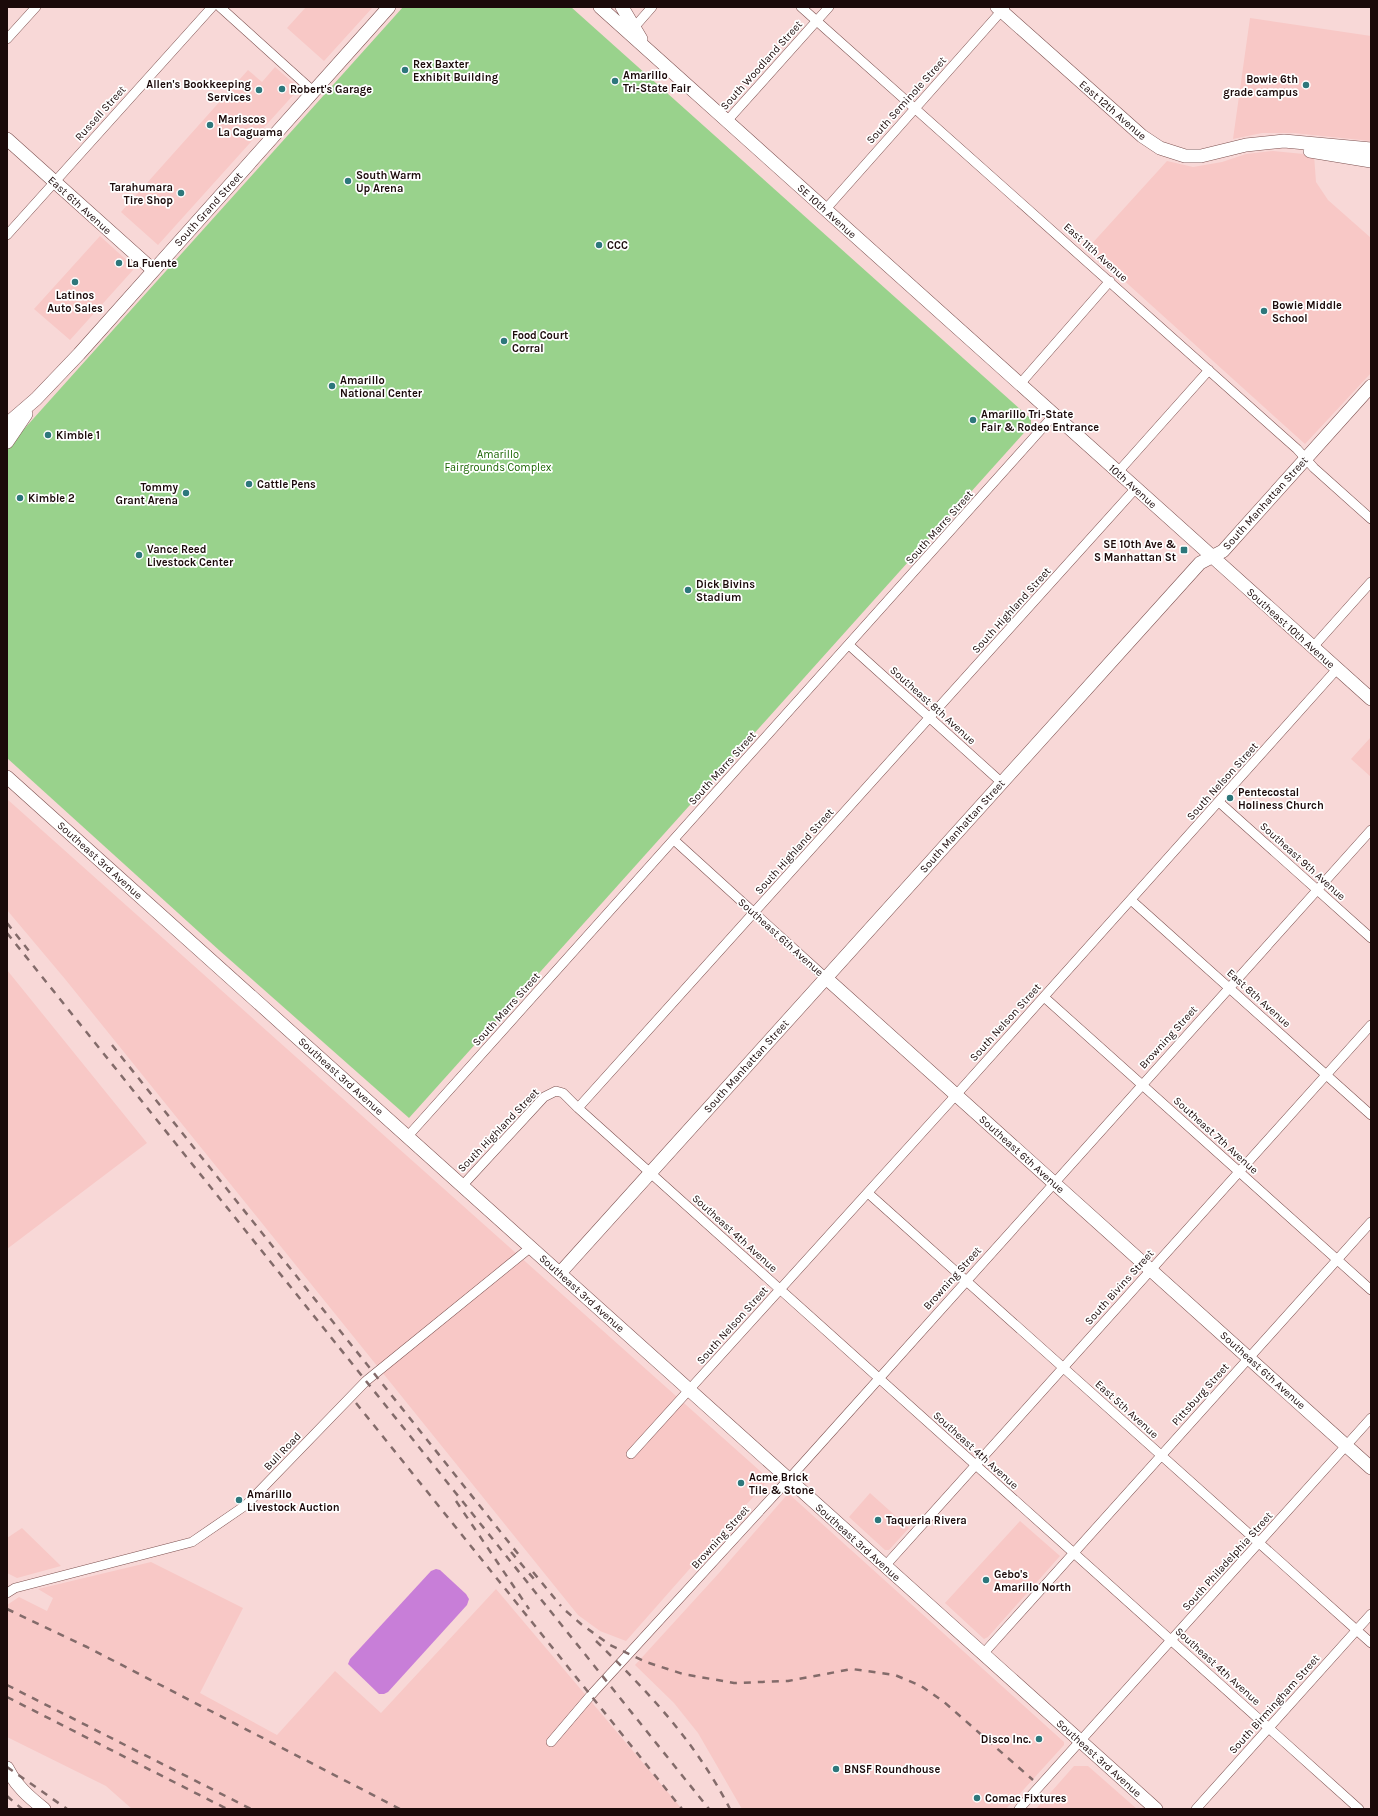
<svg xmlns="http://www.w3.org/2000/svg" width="1378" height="1816" font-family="Karla,sans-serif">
<rect width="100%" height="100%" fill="#f8d8d7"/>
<path fill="#f8c8c6" d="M306 7H373L324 61 287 28Z
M1250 18 1371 36V141L1293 133H1262L1233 139Z
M275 67 298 87 296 92 158 245 121 212 248 70 262 82Z
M1273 151 1314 155 1316 182 1328 200 1371 238V373L1305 444 1088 248 1167 161 1193 167 1222 162 1246 154Z
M100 236 133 266V270L70 340 34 309Z
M1371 737V777L1351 759Z
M7 799 769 1479 626 1641 600 1631 578 1615 65 979 7 910Z
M7 970 147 1143 7 1249Z
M870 1493 909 1528 889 1550H885L849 1517Z
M789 1494 1064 1742V1745L1006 1809H742L698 1733 674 1703 635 1665 719 1573 786 1496Z
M1020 1521 1060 1556 988 1637 984 1639 945 1603Z
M22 1528 61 1566 17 1578 7 1573V1538Z
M151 1562 243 1608 200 1693 277 1735 335 1671 381 1713 496 1589 682 1809H132L106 1786 7 1737V1605L19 1597 47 1611 53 1598 38 1589Z
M1074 1766H1088L1137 1809H1036Z"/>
<path fill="#99d28c" d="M403 7H571L1031 419V425L409 1118 220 951 7 758V448Z"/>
<path fill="#c87ed8" d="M436 1569 440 1570 466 1594 469 1599 467 1605 388 1692 384 1694H379L348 1664 350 1659 431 1571Z"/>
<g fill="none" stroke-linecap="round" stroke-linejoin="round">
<defs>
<path id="street" d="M220 7 313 91
M801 7 1297 449 1314 468 1371 519
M631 31 652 7
M7 39 36 7
M727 121 829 7
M825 210 1005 7
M7 235 212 7
M1020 384 1110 281
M1118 472 1209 370
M849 645 1001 782
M1313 647 1371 582
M1219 802 1371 938
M674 840 826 978
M1131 900 1371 1115
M1044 997 1371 1290
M578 1108 1359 1809
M408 1136 1054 415
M462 1186 544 1097 556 1091 563 1093 578 1108 1136 488
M868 1193 1371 1643
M631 1454 956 1095 1337 669
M885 1566 1371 1025
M7 1593 15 1588 192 1542 246 1505 366 1381 531 1247
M983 1654 1371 1222
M551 1742 591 1695 789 1479 1371 830
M1019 1809 1371 1418
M1196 1809 1371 1614"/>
<path id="secondary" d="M600 7 1371 699
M622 7 641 39
M997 7 1142 136 1160 148 1185 156H1201L1246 145 1284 141 1371 149
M7 139 153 270
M1310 151 1371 161
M7 424 36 399 79 354 389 7
M7 442 26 414
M7 777 1156 1809
M826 978 1371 1468
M560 1273 1200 563 1223 551 1371 386
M7 1768C16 1786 29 1797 44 1809"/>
</defs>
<use href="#street" stroke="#7d5150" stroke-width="10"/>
<use href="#secondary" stroke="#7d5150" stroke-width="14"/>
<use href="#street" stroke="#fff" stroke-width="9"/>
<use href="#secondary" stroke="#fff" stroke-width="13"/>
<path stroke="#836b6a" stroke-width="2.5" stroke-dasharray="7 7" stroke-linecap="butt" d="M7 923 29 951
M7 933 709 1809
M112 1045 519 1555
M356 1403 682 1809
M456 1501 529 1609
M511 1552 534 1579
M533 1572 561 1606
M7 1609 87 1647 400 1809
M566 1611 581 1624 610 1645 646 1662 683 1674 734 1683 788 1681 852 1669 895 1675 921 1686 944 1702 1033 1780
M596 1641C650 1694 695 1741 730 1809
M7 1685 251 1809
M7 1697 227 1809
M7 1767 67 1809
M7 1796 22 1809"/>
</g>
<g fill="#2d777b" stroke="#fff" stroke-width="1.5">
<circle cx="405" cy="70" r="4"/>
<circle cx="615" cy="81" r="4"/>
<circle cx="1306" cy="85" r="4"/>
<circle cx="282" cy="89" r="4"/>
<circle cx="259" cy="90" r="4"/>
<circle cx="210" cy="125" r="4"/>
<circle cx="348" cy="181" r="4"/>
<circle cx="181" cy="193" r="4"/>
<circle cx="599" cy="245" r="4"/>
<circle cx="119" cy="263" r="4"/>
<circle cx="75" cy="282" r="4"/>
<circle cx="1264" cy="311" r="4"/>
<circle cx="504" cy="341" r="4"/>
<circle cx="332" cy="386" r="4"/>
<circle cx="973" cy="420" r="4"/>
<circle cx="48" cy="435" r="4"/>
<circle cx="249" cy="484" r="4"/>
<circle cx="186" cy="493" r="4"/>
<circle cx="20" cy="498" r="4"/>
<rect x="1180" y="546" width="8" height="8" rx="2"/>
<circle cx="139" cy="555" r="4"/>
<circle cx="688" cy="590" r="4"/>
<circle cx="1230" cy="798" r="4"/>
<circle cx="741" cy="1483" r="4"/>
<circle cx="239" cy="1500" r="4"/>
<circle cx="878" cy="1520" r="4"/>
<circle cx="986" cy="1580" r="4"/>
<circle cx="1039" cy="1739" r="4"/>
<circle cx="836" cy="1769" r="4"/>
<circle cx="977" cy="1798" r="4"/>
</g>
<g text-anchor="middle" stroke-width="3.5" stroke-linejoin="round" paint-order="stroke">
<g font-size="11" font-weight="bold" fill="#1b0a0a" stroke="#fff" text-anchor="start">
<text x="413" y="68">Rex Baxter<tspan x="413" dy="13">Exhibit Building</tspan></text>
<text x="623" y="79">Amarillo<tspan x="623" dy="13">Tri-State Fair</tspan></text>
<text x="1298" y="83" text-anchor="end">Bowie 6th<tspan x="1298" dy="13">grade campus</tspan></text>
<text x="251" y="88" text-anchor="end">Allen's Bookkeeping<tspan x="251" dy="13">Services</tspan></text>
<text x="290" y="93">Robert's Garage</text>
<text x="218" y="123">Mariscos<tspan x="218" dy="13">La Caguama</tspan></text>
<text x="356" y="179">South Warm<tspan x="356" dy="13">Up Arena</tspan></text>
<text x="173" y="191" text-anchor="end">Tarahumara<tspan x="173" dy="13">Tire Shop</tspan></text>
<text x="607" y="249">CCC</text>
<text x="127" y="267">La Fuente</text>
<text x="75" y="299" text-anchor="middle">Latinos<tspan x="75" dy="13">Auto Sales</tspan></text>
<text x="1272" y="309">Bowie Middle<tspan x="1272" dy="13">School</tspan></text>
<text x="512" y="339">Food Court<tspan x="512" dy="13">Corral</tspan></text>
<text x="340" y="384">Amarillo<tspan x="340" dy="13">National Center</tspan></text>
<text x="981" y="418">Amarillo Tri-State<tspan x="981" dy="13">Fair &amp; Rodeo Entrance</tspan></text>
<text x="56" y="439">Kimble 1</text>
<text x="257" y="488">Cattle Pens</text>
<text x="178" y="491" text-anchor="end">Tommy<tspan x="178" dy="13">Grant Arena</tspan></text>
<text x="28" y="502">Kimble 2</text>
<text x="1176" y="548" text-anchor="end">SE 10th Ave &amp;<tspan x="1176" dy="13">S Manhattan St</tspan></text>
<text x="147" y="553">Vance Reed<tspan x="147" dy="13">Livestock Center</tspan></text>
<text x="696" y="588">Dick Bivins<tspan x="696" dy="13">Stadium</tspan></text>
<text x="1238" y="796">Pentecostal<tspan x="1238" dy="13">Holiness Church</tspan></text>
<text x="749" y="1481">Acme Brick<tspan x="749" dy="13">Tile &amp; Stone</tspan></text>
<text x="247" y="1498">Amarillo<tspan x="247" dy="13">Livestock Auction</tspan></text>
<text x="886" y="1524">Taqueria Rivera</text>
<text x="994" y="1578">Gebo's<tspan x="994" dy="13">Amarillo North</tspan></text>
<text x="1031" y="1743" text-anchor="end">Disco Inc.</text>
<text x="844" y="1773">BNSF Roundhouse</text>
<text x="985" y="1802">Comac Fixtures</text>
</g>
<g font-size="11" fill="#1b0a0a" stroke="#fff">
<text transform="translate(761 65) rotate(-48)" y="4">South Woodland Street</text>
<text transform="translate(906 100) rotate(-48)" y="4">South Seminole Street</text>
<text transform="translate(1113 110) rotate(41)" y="4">East 12th Avenue</text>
<text transform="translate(100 113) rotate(-48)" y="4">Russell Street</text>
<text transform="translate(80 205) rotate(42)" y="4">East 6th Avenue</text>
<text transform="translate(208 209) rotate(-48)" y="4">South Grand Street</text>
<text transform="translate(827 211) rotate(42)" y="4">SE 10th Avenue</text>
<text transform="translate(1096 252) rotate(42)" y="4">East 11th Avenue</text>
<text transform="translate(1133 486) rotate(42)" y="4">10th Avenue</text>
<text transform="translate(1265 503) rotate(-48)" y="4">South Manhattan Street</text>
<text transform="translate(939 527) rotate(-48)" y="4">South Marrs Street</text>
<text transform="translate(1011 610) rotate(-48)" y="4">South Highland Street</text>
<text transform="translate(1291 628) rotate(42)" y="4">Southeast 10th Avenue</text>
<text transform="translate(933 705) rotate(42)" y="4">Southeast 8th Avenue</text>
<text transform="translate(722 768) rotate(-48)" y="4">South Marrs Street</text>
<text transform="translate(1222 781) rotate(-48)" y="4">South Nelson Street</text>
<text transform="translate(962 826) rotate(-48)" y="4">South Manhattan Street</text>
<text transform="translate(794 851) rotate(-48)" y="4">South Highland Street</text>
<text transform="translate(100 860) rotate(42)" y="4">Southeast 3rd Avenue</text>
<text transform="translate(1303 861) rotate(42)" y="4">Southeast 9th Avenue</text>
<text transform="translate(781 937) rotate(42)" y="4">Southeast 6th Avenue</text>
<text transform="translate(1259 998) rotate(42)" y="4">East 8th Avenue</text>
<text transform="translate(506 1009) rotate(-48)" y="4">South Marrs Street</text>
<text transform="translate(1005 1022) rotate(-48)" y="4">South Nelson Street</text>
<text transform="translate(1168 1037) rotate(-48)" y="4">Browning Street</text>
<text transform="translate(746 1066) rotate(-48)" y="4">South Manhattan Street</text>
<text transform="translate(341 1076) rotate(42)" y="4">Southeast 3rd Avenue</text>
<text transform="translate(498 1130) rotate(-46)" y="4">South Highland Street</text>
<text transform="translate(1216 1135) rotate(42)" y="4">Southeast 7th Avenue</text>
<text transform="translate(1022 1154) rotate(42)" y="4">Southeast 6th Avenue</text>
<text transform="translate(735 1233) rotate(42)" y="4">Southeast 4th Avenue</text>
<text transform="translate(952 1278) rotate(-48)" y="4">Browning Street</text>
<text transform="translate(1119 1287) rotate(-48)" y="4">South Bivins Street</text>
<text transform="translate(582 1293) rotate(42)" y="4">Southeast 3rd Avenue</text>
<text transform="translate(732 1325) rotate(-48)" y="4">South Nelson Street</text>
<text transform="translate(1263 1370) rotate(42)" y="4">Southeast 6th Avenue</text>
<text transform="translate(1200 1394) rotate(-48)" y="4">Pittsburg Street</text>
<text transform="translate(1127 1409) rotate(42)" y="4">East 5th Avenue</text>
<text transform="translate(976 1450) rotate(42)" y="4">Southeast 4th Avenue</text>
<text transform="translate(282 1451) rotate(-46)" y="4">Bull Road</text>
<text transform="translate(720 1537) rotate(-48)" y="4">Browning Street</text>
<text transform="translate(858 1542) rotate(42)" y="4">Southeast 3rd Avenue</text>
<text transform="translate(1227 1561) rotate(-48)" y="4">South Philadelphia Street</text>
<text transform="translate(1218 1666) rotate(42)" y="4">Southeast 4th Avenue</text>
<text transform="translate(1274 1704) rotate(-48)" y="4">South Birmingham Street</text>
<text transform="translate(1099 1758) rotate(42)" y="4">Southeast 3rd Avenue</text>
</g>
<g font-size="11" fill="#196500" stroke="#fff">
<text x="498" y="458">Amarillo<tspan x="498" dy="13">Fairgrounds Complex</tspan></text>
</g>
</g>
<rect width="1378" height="1816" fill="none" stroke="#1b0a0a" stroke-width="16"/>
</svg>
